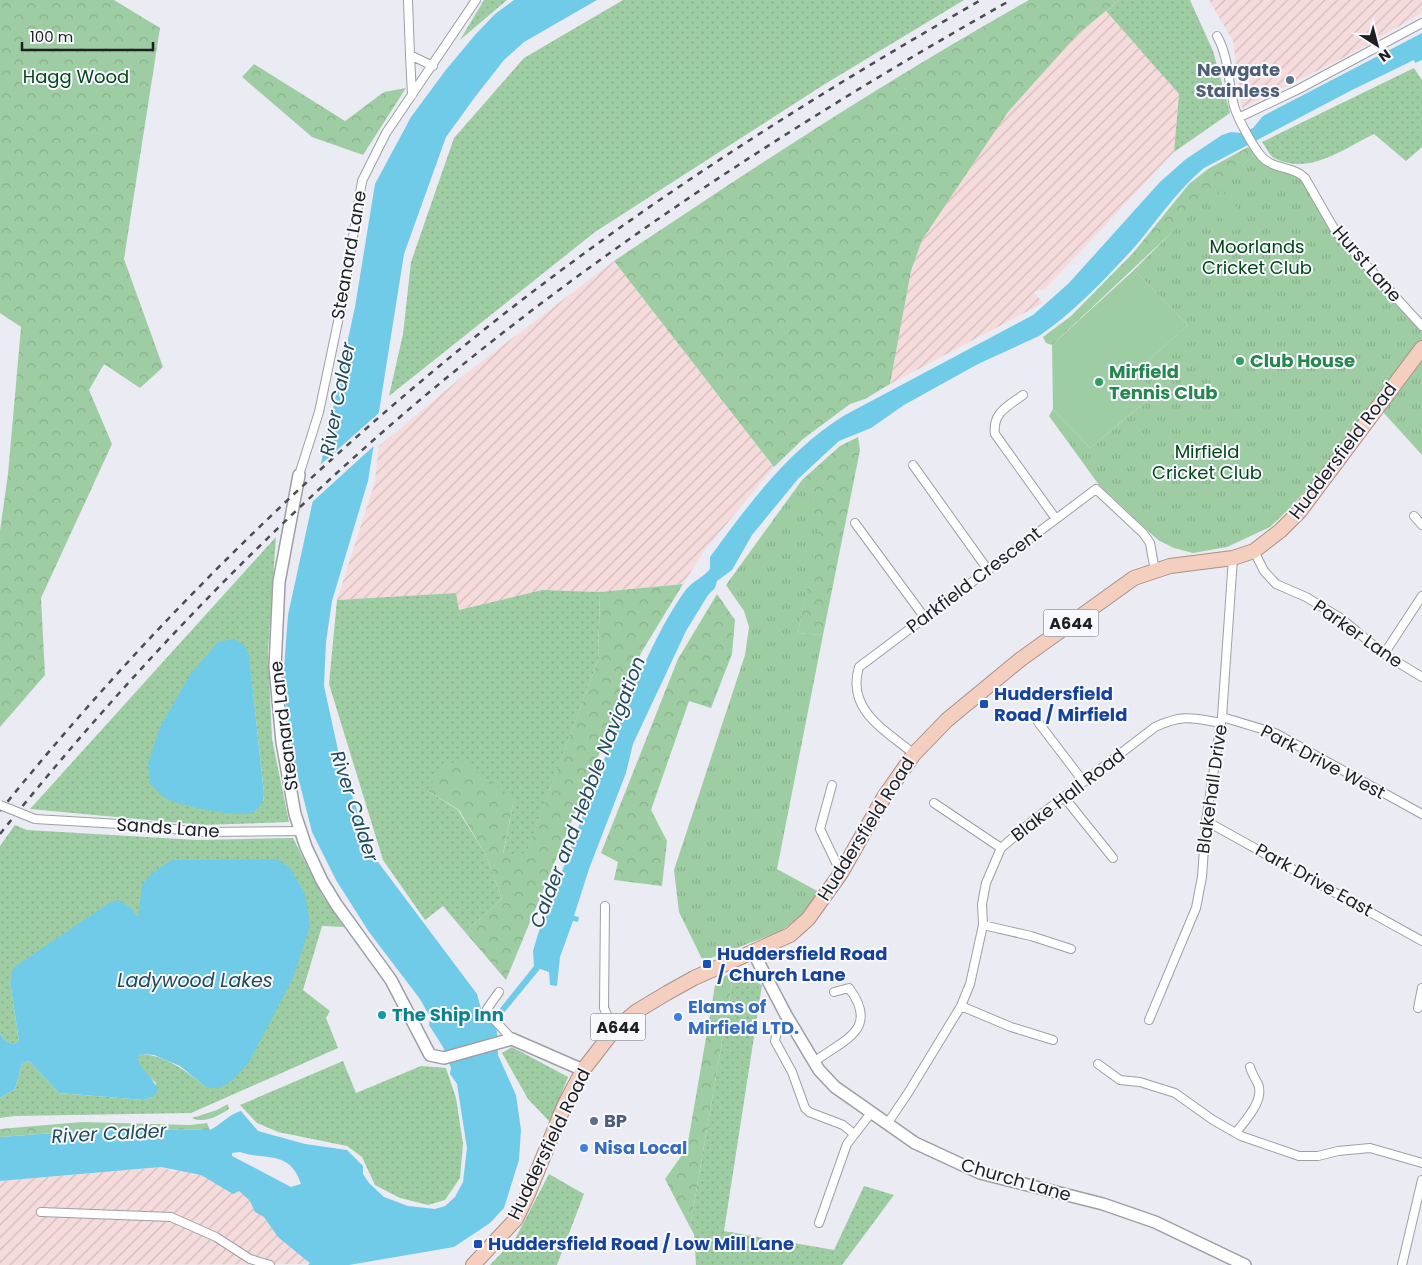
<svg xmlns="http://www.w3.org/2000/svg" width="1422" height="1265" font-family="Poppins,sans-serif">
<defs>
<pattern id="industrial-furrows" width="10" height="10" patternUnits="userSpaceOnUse" patternTransform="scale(1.25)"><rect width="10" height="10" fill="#f6dbdc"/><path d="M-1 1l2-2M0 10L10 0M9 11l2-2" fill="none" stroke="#d2bcbc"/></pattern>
<pattern id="grass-dots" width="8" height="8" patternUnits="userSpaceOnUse" patternTransform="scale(1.25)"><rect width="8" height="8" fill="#9fcda3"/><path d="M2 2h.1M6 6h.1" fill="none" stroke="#88b08c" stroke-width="1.8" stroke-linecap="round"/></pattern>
<pattern id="forest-crowns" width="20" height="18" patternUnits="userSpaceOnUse" patternTransform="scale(1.25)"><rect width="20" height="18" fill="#9fcda3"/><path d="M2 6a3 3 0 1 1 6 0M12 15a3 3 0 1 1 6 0" fill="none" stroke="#88b08c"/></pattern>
<pattern id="park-tufts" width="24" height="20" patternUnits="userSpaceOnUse" patternTransform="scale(1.25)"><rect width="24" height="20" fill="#9fcda3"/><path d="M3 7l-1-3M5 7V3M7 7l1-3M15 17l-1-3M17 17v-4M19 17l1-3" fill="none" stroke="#88b08c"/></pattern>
</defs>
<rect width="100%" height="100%" fill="#eaebf3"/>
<path fill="url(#industrial-furrows)" d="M1209 0H1422V13L1349 55 1242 108 1233 41Z
M1106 11 1179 94 1174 152 1045 289 1034 292 1043 303 890 384 911 271 922 240 1008 112 1078 34Z
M614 261 774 467 703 552 683 584 600 592 542 590 459 610 456 593 337 600 375 482 379 446 468 372Z
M161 1167 174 1171 188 1168 240 1190 310 1264 0 1265V1181Z"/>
<path fill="url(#grass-dots)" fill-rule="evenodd" d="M484 0H507L460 40Z
M623 0H964L825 84 595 232 389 396 403 334 411 262 454 138 524 58Z
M1119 0H1190L1213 51 1230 113 1174 152 1179 94 1106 11Z
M1414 68 1422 80V147L1406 161 1374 134C1343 149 1309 176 1274 158 1269 155 1266 147 1262 142Z
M276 537 268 651 272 739 289 822 203 825 30 809ZM249 655 264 794V802Z
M542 590 600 592 598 660 525 857 503 855 514 799 428 791 458 810 487 857 502 899 465 932 443 906 425 920 383 860 329 684 337 600 456 593 459 610Z
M15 825 27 830 197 840 293 838 322 895 344 927 322 926 303 990 330 1011 326 1018 338 1048 191 1113 14 1116 0 1118V1098L15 1089 22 1063 29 1061 59 1093 144 1100 152 1097 156 1083 140 1068 137 1058 141 1054C168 1056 186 1071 207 1088L138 918 10 982 19 1041 14 1044 6 1041 0 1034V846Z
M734 972 762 985 724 1231 834 1250 864 1186 894 1195 842 1265H696L694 1234 690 1227Z
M512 1047 568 1077 550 1122 528 1099 502 1053Z
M343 1061 356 1093 421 1066 446 1068 456 1098 463 1144 460 1178 445 1200 428 1205 400 1198 375 1185 362 1157 347 1146 278 1132 257 1123 240 1105Z
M549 1174 584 1194 557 1265H490L515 1239Z"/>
<path fill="url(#forest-crowns)" d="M0 0H114L160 28 124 259 163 367 140 388 104 364 89 390 112 444 41 598 45 675 0 727V531L8 474 21 327 0 313Z
M1029 0H1119L1078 34 1008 112 922 240 911 271 890 384 865 399 850 404 803 439 774 467 614 261C750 170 886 80 1029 0Z
M254 64 345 121 384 92 406 88 363 155 312 137 242 77Z
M1248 147 1255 154 1052 345 1046 343 1043 337 1071 316 1133 253 1189 184 1208 169Z
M858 437 860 450 823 635 798 633 818 525 802 480 840 446Z
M683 584 641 653 506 980 465 932 502 899 487 857 459 810 428 791 442 764 464 762 514 799 503 854 525 856 598 660 600 592Z
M717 594 735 620 732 654 711 708 689 701 651 810 667 841 662 886 614 880 618 862 601 853 678 659Z
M734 972 690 1227 665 1179 687 1148 716 980Z
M228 1104 229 1109C218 1116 205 1124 192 1118L217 1110Z
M82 1122 190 1125 207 1123 210 1130 108 1129 0 1137V1129Z"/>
<path fill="url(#park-tufts)" d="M1255 154C1267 165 1281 175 1298 173L1310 190 1333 235 1422 331V343L1331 460 1292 506 1270 527 1227 547 1193 553 1174 548 1158 540 1099 485 1049 416 1053 409 1090 448 1155 394 1136 371 1188 325 1134 270 1201 203Z
M1422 359V455L1382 411Z
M802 480 819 525 798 633 823 635 777 869 819 892 801 916 781 931 703 961 679 912 674 870 745 655 749 627 744 611 726 585Z"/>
<path fill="#9fcda3" d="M1222 191 1248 219 1234 232 1208 204Z
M1134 270 1188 325 1136 371 1156 393 1090 448 1053 409 1052 345Z"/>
<path fill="#70cbe9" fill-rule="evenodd" d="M514 0H597L524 42 504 60 475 97 446 137 404 254 368 481 332 601 326 642 324 686 340 759 366 837 378 862 477 994 483 1016 490 1021 534 966 533 951 538 934C568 859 594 781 626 706 642 669 661 624 685 591 692 581 703 578 710 569V557C749 504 788 450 845 415L1033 315 1069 283 1160 182 1186 159 1222 135 1231 132 1241 133 1253 128 1263 116 1422 33V60L1415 63 1414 60 1352 90 1204 168C1175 192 1156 223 1131 251 1103 281 1073 313 1039 336L978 364 904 405 871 428 839 441 798 479 752 535 732 570 717 581 715 588 708 595 686 631 633 744 626 773 589 869 574 916 579 917 578 922 573 921 560 957 557 986 550 985 549 972 540 969 494 1025 497 1031 498 1055 516 1095 521 1130 519 1160 504 1208 490 1223 454 1247 349 1265H308L310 1263 306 1260 278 1237 264 1217 255 1212 250 1201 239 1191 233 1194 201 1175 161 1167 0 1181V1137L108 1129 210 1130C221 1125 229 1114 241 1111L258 1131 305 1144 347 1150 363 1166V1174L369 1183 384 1197 408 1206 435 1209 445 1206 455 1197 463 1182 467 1148 457 1084 450 1074 451 1068 443 1047 429 1025 430 1017 420 999 369 932 336 880 312 832 294 761 283 682 288 615 355 307 375 184 411 117 445 71 475 35 495 14ZM240 1152C264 1161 290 1149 301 1184L291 1187 232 1156V1153Z
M234 639 244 645 249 655 264 794C263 805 256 814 245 814 229 815 181 806 167 799 161 796 155 788 150 784L148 764 160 727 190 675 218 642Z
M277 859 290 868 305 894 310 926 293 978 249 1062 233 1080 219 1088H207L180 1066 154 1055 141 1054 137 1058C141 1071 154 1077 158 1091L152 1097 144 1100 59 1093 29 1061 22 1063 15 1089 0 1098V1034L6 1041 14 1044 19 1041 10 982 13 968 109 903 119 900 131 908 138 918 142 885 152 873 172 860Z"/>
<path fill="#eaebf3" d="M380 412 376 444 310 504 319 466Z"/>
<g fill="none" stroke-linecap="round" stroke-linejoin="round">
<defs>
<path id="street" d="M408 0 410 55 433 66
M1217 36C1229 57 1228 82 1234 106 1238 119 1253 147 1262 157 1274 170 1294 166 1305 178L1336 232 1422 326
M410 55 412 95
M1240 117 1297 90 1422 23
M1023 395C1008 406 992 413 995 434L1056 519
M913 465 988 570
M299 475 319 412 344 293 362 181 386 133 476 0
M1414 516 1422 525
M855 523 925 618
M1254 551 1264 571 1276 584 1306 597 1342 619 1384 654 1422 677
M1384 654 1422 596
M1222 717 1275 733 1422 814
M1038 722 1083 781
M914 754C885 730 846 710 859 667L1096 489 1143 533 1150 543 1155 571
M832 785 820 829 841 873
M1064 797 1113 858
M934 803 1001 848
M35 819 136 825 201 832 300 831
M1206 821 1422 941
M605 906 604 1008 614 1030
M983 925 1031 936 1071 949
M499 992 487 1009V1012L512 1039
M961 1006 1011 1027 1053 1040
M1418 1008 1422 988
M1149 1020 1196 908 1202 877 1206 821 1222 717 1233 558
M790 1023 777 1031 775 1041 792 1072 805 1108 809 1112 843 1125 854 1134
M814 1062C844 1039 880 1030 849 988L834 992
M1098 1064 1120 1080 1140 1082 1175 1093 1213 1120 1241 1136 1299 1156H1318L1338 1151 1370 1148 1422 1163
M887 1124 908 1093 961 1006 970 984 983 925 982 904 986 883 1001 848 1030 823 1155 727C1183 714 1193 718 1221 723
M1236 1133C1244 1121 1265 1101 1258 1084 1255 1078 1252 1074 1250 1067
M41 1212 171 1217 216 1237 250 1259 270 1265
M819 1223 847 1144 871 1113
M1402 1265 1422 1180"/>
<path id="secondary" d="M299 475 279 582 275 667 282 742 295 814 306 847 322 881 336 904 391 980 430 1055 444 1058 512 1039 583 1070
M753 952 786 1015 819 1070 835 1087 915 1143 980 1173 1103 1204 1155 1222 1245 1265"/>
<path id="highway" d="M473 1265 516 1219 528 1194 565 1104 583 1070 614 1030 637 1011 667 993 694 978 790 935 808 919 841 873 884 797 914 754 947 720 1021 659 1134 578 1170 566 1233 558 1254 551 1280 531 1300 511 1422 348"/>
</defs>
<use href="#street" stroke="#9e9fa6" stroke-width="10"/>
<use href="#secondary" stroke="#9e9fa6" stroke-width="14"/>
<use href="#highway" stroke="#a99188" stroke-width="16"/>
<use href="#street" stroke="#fff" stroke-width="8"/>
<use href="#secondary" stroke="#fff" stroke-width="11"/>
<use href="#highway" stroke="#f4cebf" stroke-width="14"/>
<path stroke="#4c4d51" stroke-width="2.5" stroke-dasharray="6 6" stroke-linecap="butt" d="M0 811C152 622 326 452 518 303 663 191 822 91 981 0
M0 834C124 679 262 534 414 405 597 250 802 118 1011 0"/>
<defs>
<path id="street-bridge" d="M0 805 35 819"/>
</defs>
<use href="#street-bridge" stroke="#9e9fa6" stroke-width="10" stroke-linecap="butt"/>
<use href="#street-bridge" stroke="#fff" stroke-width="8"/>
</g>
<g fill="#5c6f8a" stroke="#f8f9ff" stroke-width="2">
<circle cx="1290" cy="80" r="5"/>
<circle cx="594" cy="1121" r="5"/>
</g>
<g fill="#2e9e5b" stroke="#f8f9ff" stroke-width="2">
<circle cx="1240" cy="361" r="5"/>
<circle cx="1099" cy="382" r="5"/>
</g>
<g fill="#1a4fb4" stroke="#f8f9ff" stroke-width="2">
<rect x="979" y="699" width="10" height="10" rx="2.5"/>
<rect x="702" y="959" width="10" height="10" rx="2.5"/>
<rect x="473" y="1239" width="10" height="10" rx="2.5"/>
</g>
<circle fill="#0f9aa8" stroke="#f8f9ff" stroke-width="2" cx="382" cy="1015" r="5"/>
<g fill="#3f7fe0" stroke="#f8f9ff" stroke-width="2">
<circle cx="678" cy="1017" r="5"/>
<circle cx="584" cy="1148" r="5"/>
</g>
<g text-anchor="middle" stroke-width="4" stroke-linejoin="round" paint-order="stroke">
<g fill="#f8f9ff" stroke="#5f6064" stroke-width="1">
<rect x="1043.5" y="609.5" width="55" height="27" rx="4"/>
<rect x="590.5" y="1013.5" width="55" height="27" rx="4"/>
</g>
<g font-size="16" font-weight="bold" fill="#1e1f22">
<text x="1071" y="629">A644</text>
<text x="618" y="1033">A644</text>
</g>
<g font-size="18" font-weight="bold" fill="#4e5e75" stroke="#f8f9ff" text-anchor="end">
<text x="1280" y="76">Newgate<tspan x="1280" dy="21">Stainless</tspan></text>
<text x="604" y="1127" text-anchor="start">BP</text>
</g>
<g font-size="18" fill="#024716" stroke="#f8f9ff">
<text x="76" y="83">Hagg Wood</text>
<text x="1257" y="253">Moorlands<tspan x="1257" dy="21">Cricket Club</tspan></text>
<text x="1207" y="458">Mirfield<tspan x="1207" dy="21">Cricket Club</tspan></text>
</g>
<g font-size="18" fill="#1e1f22" stroke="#f8f9ff">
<text transform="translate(349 255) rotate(-80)" y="6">Steanard Lane</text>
<text transform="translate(1367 264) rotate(49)" y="6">Hurst Lane</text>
<text transform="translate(1343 451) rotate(-53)" y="6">Huddersfield Road</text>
<text transform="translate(974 580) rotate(-37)" y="6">Parkfield Crescent</text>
<text transform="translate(1358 634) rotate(35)" y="6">Parker Lane</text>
<text transform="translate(284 726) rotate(-97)" y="6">Steanard Lane</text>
<text transform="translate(1323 762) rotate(28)" y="6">Park Drive West</text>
<text transform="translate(1212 789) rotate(-82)" y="6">Blakehall Drive</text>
<text transform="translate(1068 795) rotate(-38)" y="6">Blake Hall Road</text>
<text transform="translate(168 828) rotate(4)" y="6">Sands Lane</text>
<text transform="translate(866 829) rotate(-58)" y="6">Huddersfield Road</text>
<text transform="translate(1314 880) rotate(29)" y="6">Park Drive East</text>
<text transform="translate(549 1144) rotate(-64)" y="6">Huddersfield Road</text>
<text transform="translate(1016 1180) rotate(16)" y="6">Church Lane</text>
</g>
<g font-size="18" font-weight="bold" fill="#27864d" stroke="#f8f9ff" text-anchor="start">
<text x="1250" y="367">Club House</text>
<text x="1109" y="378">Mirfield<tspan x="1109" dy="21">Tennis Club</tspan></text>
</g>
<g font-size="18" font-weight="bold" fill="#164399" stroke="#f8f9ff" text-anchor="start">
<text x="994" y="700">Huddersfield<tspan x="994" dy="21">Road / Mirfield</tspan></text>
<text x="717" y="960">Huddersfield Road<tspan x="717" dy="21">/ Church Lane</tspan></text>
<text x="488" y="1250">Huddersfield Road / Low Mill Lane</text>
</g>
<g font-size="18" font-weight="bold" fill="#366cbe" stroke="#f8f9ff" text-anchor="start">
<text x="688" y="1013">Elams of<tspan x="688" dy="21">Mirfield LTD.</tspan></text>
<text x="594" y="1154">Nisa Local</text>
</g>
<g font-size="18" font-weight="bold" fill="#0d838f" stroke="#f8f9ff" text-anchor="start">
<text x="392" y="1021">The Ship Inn</text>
</g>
<g font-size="19" font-style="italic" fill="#224b58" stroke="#f8f9ff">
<text transform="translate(337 399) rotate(-79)" y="7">River Calder</text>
<text transform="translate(587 792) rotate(-69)" y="7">Calder and Hebble Navigation</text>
<text transform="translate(355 806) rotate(72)" y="7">River Calder</text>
<text x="195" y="987">Ladywood Lakes</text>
<text transform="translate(109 1133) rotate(-3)" y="7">River Calder</text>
</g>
</g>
<g transform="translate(1377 45) rotate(144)" stroke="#f8f9ff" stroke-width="4" paint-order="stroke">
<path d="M0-4L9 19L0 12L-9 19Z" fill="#1e1f22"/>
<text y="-8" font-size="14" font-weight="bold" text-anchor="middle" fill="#1e1f22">N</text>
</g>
<path d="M22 42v8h131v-8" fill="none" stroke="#1e1f22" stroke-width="2.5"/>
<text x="30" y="42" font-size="15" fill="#1e1f22" stroke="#f8f9ff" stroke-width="4" paint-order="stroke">100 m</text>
</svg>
